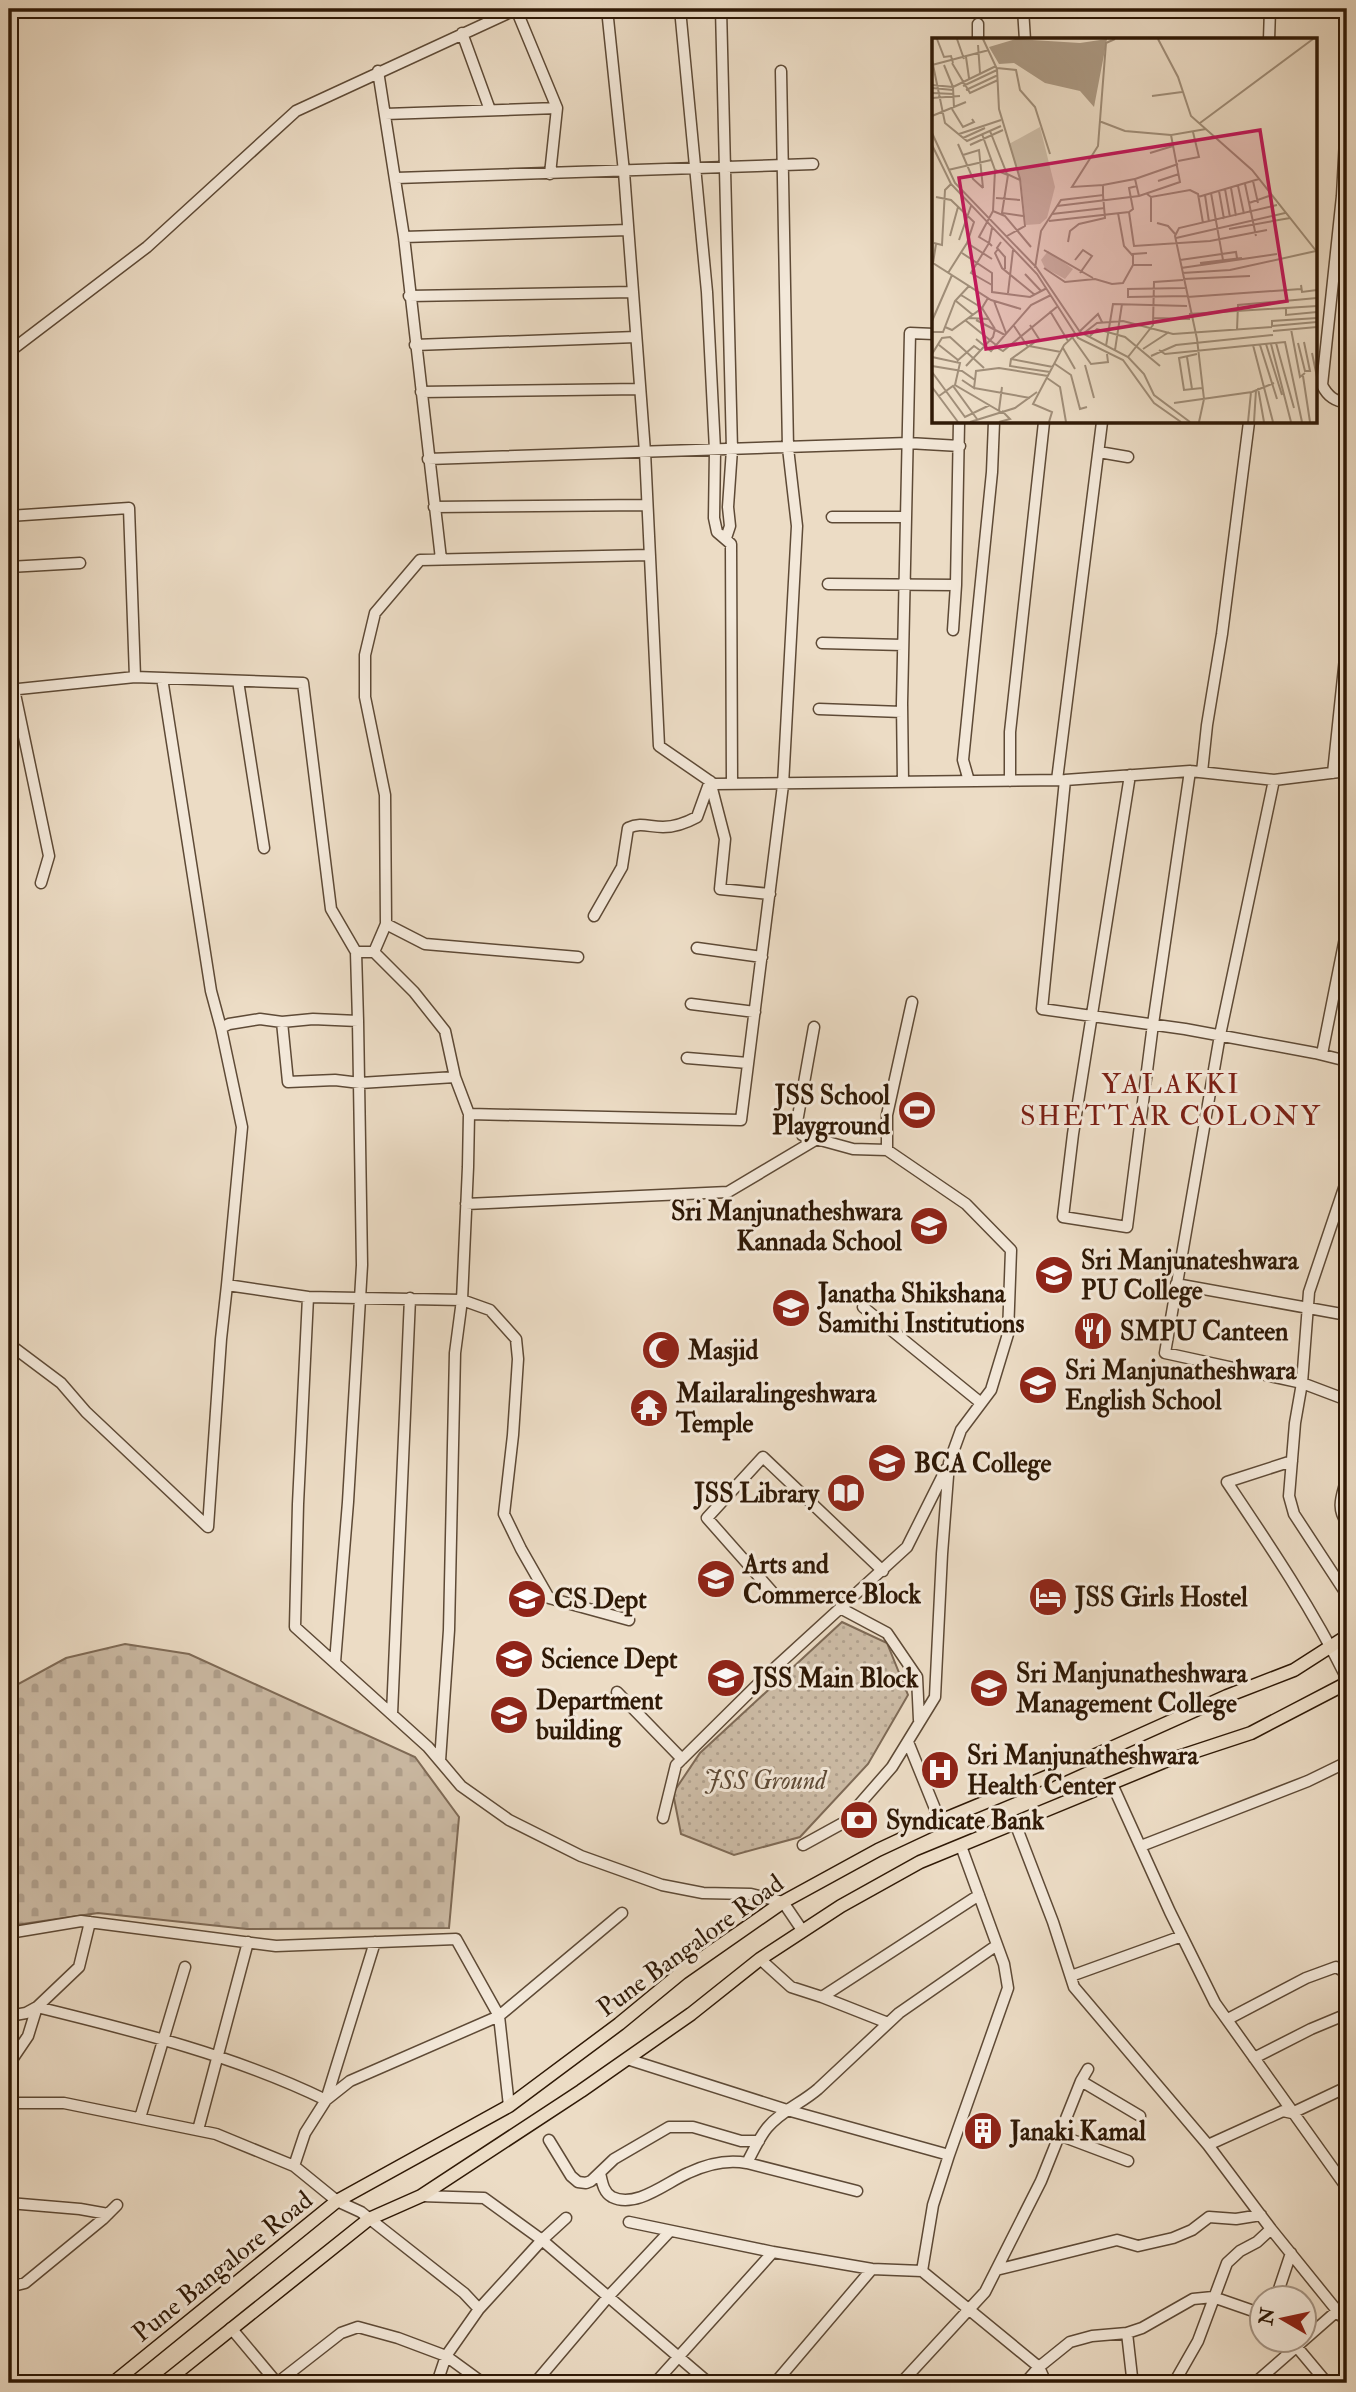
<svg xmlns="http://www.w3.org/2000/svg" width="1356" height="2392" font-family="'IM FELL Double Pica',serif">
<defs>
<pattern id="cemetery-stones" width="16" height="16" patternUnits="userSpaceOnUse" patternTransform="scale(1.75)"><rect width="16" height="16" fill="#ccbba5"/><path d="M2 7V4a2 2 0 0 1 4 0v3zM10 15v-3a2 2 0 0 1 4 0v3z" fill="#b0a08d"/></pattern>
<pattern id="park-dots" width="8" height="8" patternUnits="userSpaceOnUse" patternTransform="scale(1.75)"><rect width="8" height="8" fill="#ccbba5"/><path d="M2 2h.1M6 6h.1" fill="none" stroke="#b0a08d" stroke-width="1.8" stroke-linecap="round"/></pattern>
</defs>
<rect width="100%" height="100%" fill="#ecdcc5"/>
<filter id="stains"><feTurbulence type="fractalNoise" baseFrequency=".00286" numOctaves="4"/><feColorMatrix values="0 0 0 0 .2 0 0 0 0 .09 0 0 0 0 .02 0 0 0 .5 -.17"/></filter>
<radialGradient id="worn" r=".72"><stop offset=".6" stop-color="#630" stop-opacity="0"/><stop offset="1" stop-color="#630" stop-opacity=".3"/></radialGradient>
<path fill="url(#cemetery-stones)" stroke="#7e6a56" stroke-width="2" d="M125 1644 189 1654 415 1757 459 1817 449 1928 247 1929 98 1913 9 1926V1689L66 1658Z"/>
<path fill="url(#park-dots)" stroke="#7e6a56" stroke-width="2" d="M842 1622 887 1643 908 1695 868 1764 800 1837 734 1855 681 1834 673 1793 700 1753Z"/>
<g fill="none" stroke-linecap="round" stroke-linejoin="round">
<defs>
<path id="minor" d="M516 9 557 108 550 174
M607 9 624 172 645 452 659 746 714 784 1065 780 1190 771 1274 780 1347 771
M680 9 707 292 715 450 714 518 717 532 731 544 732 784
M721 9 732 449 728 507 730 526 726 538
M1023 9 1025 40
M978 24V40
M462 33 490 110
M1269 40 1270 9
M378 71 404 237 441 559
M1347 102 1342 196 1322 385C1328 397 1335 401 1347 403
M385 114 557 108
M396 178 813 164
M404 237 628 230
M409 296 633 292
M415 345 636 337
M9 352 147 247 296 111 517 9
M421 392 640 389
M1099 452 1128 457
M428 459 908 443 960 446
M434 507 647 505
M9 516 129 508 135 677
M832 517H906
M9 567 80 563
M828 584 956 585
M953 630 956 585 959 422
M822 643 903 645
M162 678 211 991 221 1028
M238 681 264 848
M14 689 49 856 41 883
M9 690 135 677 303 683 331 909 356 952 358 1021 362 1265 348 1502 335 1662
M819 709 902 712
M1202 772 1207 725 1222 634 1249 422
M1333 773 1347 639
M1130 775 1073 1134 1063 1217 1127 1227 1153 1024 1190 771
M1057 780 1102 422
M1065 780 1042 1009 1185 1029 1315 1053 1347 1061
M1274 780 1220 1035 1165 1353 1302 1383 1347 1400
M710 781 725 839 720 889 770 894
M969 781 963 760 992 472 994 422
M1010 781V732L1044 422
M903 782 902 703 910 333 934 334
M594 916 622 867 628 828C641 822 649 827 663 827 676 827 686 823 697 817L710 781
M386 924 425 944 578 957
M697 948 762 957
M356 952H374L386 924 385 795 365 697V655L375 613 420 560 650 555
M374 952 414 992 445 1031 455 1077
M691 1004 755 1012
M282 1022 288 1082 335 1080 360 1083 455 1077 469 1114 468 1167 462 1300 455 1353 449 1630 440 1761
M814 1027 797 1122 802 1135 853 1149 887 1150
M1322 1054 1347 928
M687 1058 748 1063
M469 1114 741 1120 783 785 797 526 788 448 781 71
M1347 1179 1309 1292 1302 1383 1295 1423 1289 1496 1294 1514 1347 1595
M466 1204 728 1192 817 1139
M1176 1284 1347 1315
M227 1285 242 1127 221 1028 229 1024 260 1019 282 1022 313 1019 358 1021
M863 1307 981 1403
M9 1344 61 1383 86 1412 208 1527 221 1339 227 1285 308 1297
M1292 1461 1227 1482C1270 1546 1313 1610 1347 1679
M1347 1476C1343 1495 1335 1506 1347 1523
M775 1595 707 1518 763 1457 883 1571
M842 1609 887 1633 917 1677 919 1720
M629 1620 549 1598 521 1549 504 1514 513 1435 518 1359 516 1339 490 1310 462 1300 308 1297 298 1504 295 1627 428 1747 461 1786 509 1820 581 1856 662 1885 703 1893 751 1894 783 1902 802 1930
M1339 1643 1347 1659
M617 1692 682 1759
M392 1714 410 1298
M908 1742 940 1821
M1112 1784 1170 1912 1215 2003 1347 2188
M663 1818 676 1765 766 1676 907 1547 946 1469
M1015 1823 1053 1922 1074 1987 1208 2145 1271 2229 1347 2323
M803 1845 843 1823 892 1767 935 1697 942 1554 949 1463 961 1430 991 1390 1008 1334 1011 1250 966 1204 887 1150V1115L912 1002
M1141 1846 1308 1781 1347 1762
M9 1933 81 1921 276 1946 456 1939 499 2016 509 2106
M760 1959 791 1987 822 1997 888 2023
M1071 1976 1182 1936
M822 1997 979 1895
M9 2016 26 2013 37 2007 79 1967 90 1922
M1228 2019 1306 1978 1336 1967 1343 1971 1347 1978
M1254 2058 1311 2029 1347 2014
M627 2059 787 2110 949 2155
M9 2064 28 2036 37 2007C135 2031 236 2056 326 2100L375 1942
M1081 2081 1140 2116
M9 2103H64L216 2134 294 2166 337 2201 361 2212 464 2293 479 2309 542 2240 484 2198 421 2196
M140 2118 185 1967
M198 2130 248 1942
M1059 2135 1128 2161
M549 2140 571 2176 578 2182 586 2183 591 2181 614 2159 669 2127H693L741 2141H759
M1208 2145 1283 2111 1292 2113 1347 2087
M747 2163 857 2191
M294 2166 305 2133 326 2100 350 2081 499 2016 622 1913
M600 2173C602 2181 603 2192 612 2197 636 2209 667 2182 688 2173 707 2164 726 2159 747 2163 753 2151 759 2138 767 2128 781 2111 802 2103 818 2089L899 2013 997 1945
M9 2203 80 2209 108 2214
M566 2218 542 2240 709 2383
M629 2222 773 2252
M996 2270 1117 2240 1138 2246 1173 2238 1192 2230 1209 2217 1236 2219 1261 2215
M922 2271 1039 2367 1070 2342 1092 2336 1127 2333 1142 2328 1193 2299 1213 2297 1262 2314
M9 2287 25 2283 103 2219 117 2205
M1276 2298 1291 2253
M231 2328 277 2383
M1127 2333 1132 2377 1130 2383
M1291 2340 1327 2383
M277 2383 341 2333 358 2327 398 2338 446 2356 483 2383
M437 2383 446 2356 479 2309
M535 2383 608 2297 670 2231
M655 2383 773 2252 872 2269 922 2271 933 2205 949 2155 1008 1988 1004 1964 961 1846
M775 2383 872 2269
M901 2383 985 2292 1041 2181 1081 2081 1088 2069
M1025 2383 1039 2367 1046 2383
M1174 2383 1198 2341 1227 2263 1240 2251 1257 2242 1271 2229
M1255 2383 1337 2311
M1343 2383 1347 2379"/>
<path id="major" d="M113 2383 337 2201 509 2106 619 2024 681 1973 783 1902 878 1850 940 1821 1051 1775 1227 1696 1294 1670 1347 1636
M164 2383 369 2219 421 2196 581 2091 691 2014 760 1959 841 1906 920 1862 1163 1762 1251 1733 1347 1683"/>
</defs>
<use href="#minor" stroke="#5e4a36" stroke-width="13"/>
<use href="#major" stroke="#2f1906" stroke-width="15"/>
<use href="#minor" stroke="#f3e8d9" stroke-width="10"/>
<use href="#major" stroke="#ecdcc5" stroke-width="12"/>
</g>
<defs>
<symbol id="stadium-disc" viewBox="-11 -11 22 22"><circle r="9.5" fill="#8f2418" stroke="#f3e8d9"/><path d="M0-5a6.5 5 0 1 0 0 10a6.5 5 0 1 0 0-10ZM-3.5-1.8h7v3.6h-7Z" fill="#fff"/></symbol>
<symbol id="school-disc" viewBox="-11 -11 22 22"><circle r="9.5" fill="#8f2418" stroke="#f3e8d9"/><path d="M0-5L7-2L0 1L-7-2ZM-4 1L0 2.5L4 1V4Q0 6-4 4Z" fill="#fff"/></symbol>
<symbol id="university-disc" viewBox="-11 -11 22 22"><circle r="9.5" fill="#8f2418" stroke="#f3e8d9"/><path d="M0-5L7-2L0 1L-7-2ZM-4 1L0 2.5L4 1V4Q0 6-4 4Z" fill="#fff"/></symbol>
<symbol id="restaurant-disc" viewBox="-11 -11 22 22"><circle r="9.5" fill="#8f2418" stroke="#f3e8d9"/><path d="M-5-6h1v4h1v-4h1v4h1v-4h1v5L-1.5 .5V6h-2V.5L-5-1ZM5-6V6H3V1.5H1.5Q1.5-4 5-6Z" fill="#fff"/></symbol>
<symbol id="mosque-disc" viewBox="-11 -11 22 22"><circle r="9.5" fill="#8f2418" stroke="#f3e8d9"/><path d="M3.5-4.9A6 6 0 1 0 3.5 4.9A5 5 0 1 1 3.5-4.9Z" fill="#fff"/></symbol>
<symbol id="temple-disc" viewBox="-11 -11 22 22"><circle r="9.5" fill="#8f2418" stroke="#f3e8d9"/><path d="M0-6L5-2H3V0L6.5 2.5H4V6H1.5V3h-3V6H-4V2.5H-6.5L-3 0V-2H-5Z" fill="#fff"/></symbol>
<symbol id="library-disc" viewBox="-11 -11 22 22"><circle r="9.5" fill="#8f2418" stroke="#f3e8d9"/><path d="M-6-4Q-3-5.5-.7-3.5V5Q-3 3-6 4ZM6-4Q3-5.5 .7-3.5V5Q3 3 6 4Z" fill="#fff"/></symbol>
<symbol id="hotel-disc" viewBox="-11 -11 22 22"><circle r="9.5" fill="#8f2418" stroke="#f3e8d9"/><path d="M-6-4.5h1.5V1H6V5H4.5V3h-9V5H-6ZM-4 0a1.8 1.8 0 1 1 3.6 0ZM.5 0V-2.5h3Q6-2.5 6 0Z" fill="#fff"/></symbol>
<symbol id="hospital-disc" viewBox="-11 -11 22 22"><circle r="9.5" fill="#8f2418" stroke="#f3e8d9"/><path d="M-5-5h3v3.5h4V-5h3V5h-3V1.5h-4V5h-3Z" fill="#fff"/></symbol>
<symbol id="bank-disc" viewBox="-11 -11 22 22"><circle r="9.5" fill="#8f2418" stroke="#f3e8d9"/><path d="M-6-4H6V4H-6ZM0-2.3a2.3 2.3 0 1 0 0 4.6a2.3 2.3 0 1 0 0-4.6Z" fill="#fff"/></symbol>
<symbol id="building-disc" viewBox="-11 -11 22 22"><circle r="9.5" fill="#8f2418" stroke="#f3e8d9"/><path d="M-4-6H4V6H1V3H-1V6H-4ZM-2.5-4.3h1.7v1.8h-1.7ZM.8-4.3h1.7v1.8H.8ZM-2.5-1h1.7V.8h-1.7ZM.8-1h1.7V.8H.8Z" fill="#fff"/></symbol>
</defs>
<g fill-rule="evenodd">
<use href="#stadium-disc" x="895" y="1088" width="44" height="44"/>
<use href="#school-disc" x="907" y="1204" width="44" height="44"/>
<use href="#university-disc" x="1032" y="1253" width="44" height="44"/>
<use href="#university-disc" x="769" y="1286" width="44" height="44"/>
<use href="#restaurant-disc" x="1071" y="1309" width="44" height="44"/>
<use href="#mosque-disc" x="639" y="1328" width="44" height="44"/>
<use href="#school-disc" x="1016" y="1363" width="44" height="44"/>
<use href="#temple-disc" x="627" y="1386" width="44" height="44"/>
<use href="#university-disc" x="865" y="1441" width="44" height="44"/>
<use href="#library-disc" x="824" y="1471" width="44" height="44"/>
<use href="#university-disc" x="694" y="1557" width="44" height="44"/>
<use href="#hotel-disc" x="1026" y="1575" width="44" height="44"/>
<use href="#university-disc" x="505" y="1577" width="44" height="44"/>
<use href="#university-disc" x="492" y="1637" width="44" height="44"/>
<use href="#university-disc" x="704" y="1656" width="44" height="44"/>
<use href="#university-disc" x="967" y="1666" width="44" height="44"/>
<use href="#university-disc" x="487" y="1693" width="44" height="44"/>
<use href="#hospital-disc" x="918" y="1748" width="44" height="44"/>
<use href="#bank-disc" x="837" y="1798" width="44" height="44"/>
<use href="#building-disc" x="961" y="2109" width="44" height="44"/>
</g>
<g text-anchor="middle" stroke-width="6" stroke-linejoin="round" paint-order="stroke">
<g font-size="26" font-weight="bold" fill="#2f1906" stroke="#f3e8d9" text-anchor="start">
<text x="890" y="1104" text-anchor="end">JSS School<tspan x="890" dy="30">Playground</tspan></text>
<text x="902" y="1220" text-anchor="end">Sri Manjunatheshwara<tspan x="902" dy="30">Kannada School</tspan></text>
<text x="1081" y="1269">Sri Manjunateshwara<tspan x="1081" dy="30">PU College</tspan></text>
<text x="818" y="1302">Janatha Shikshana<tspan x="818" dy="30">Samithi Institutions</tspan></text>
<text x="1120" y="1340">SMPU Canteen</text>
<text x="688" y="1359">Masjid</text>
<text x="1065" y="1379">Sri Manjunatheshwara<tspan x="1065" dy="30">English School</tspan></text>
<text x="676" y="1402">Mailaralingeshwara<tspan x="676" dy="30">Temple</tspan></text>
<text x="914" y="1472">BCA College</text>
<text x="819" y="1502" text-anchor="end">JSS Library</text>
<text x="743" y="1573">Arts and<tspan x="743" dy="30">Commerce Block</tspan></text>
<text x="1075" y="1606">JSS Girls Hostel</text>
<text x="554" y="1608">CS Dept</text>
<text x="541" y="1668">Science Dept</text>
<text x="1016" y="1682">Sri Manjunatheshwara<tspan x="1016" dy="30">Management College</tspan></text>
<text x="753" y="1687">JSS Main Block</text>
<text x="536" y="1709">Department<tspan x="536" dy="30">building</tspan></text>
<text x="967" y="1764">Sri Manjunatheshwara<tspan x="967" dy="30">Health Center</tspan></text>
<text x="886" y="1829">Syndicate Bank</text>
<text x="1010" y="2140">Janaki Kamal</text>
</g>
<g font-size="26" font-style="italic" fill="#5e4a36" stroke="#f3e8d9">
<text x="765" y="1789">JSS Ground</text>
</g>
<g font-size="26" fill="#2f1906" stroke="#f3e8d9">
<text transform="translate(690 1945) rotate(-36)" y="9">Pune Bangalore Road</text>
<text transform="translate(222 2266) rotate(-39)" y="9">Pune Bangalore Road</text>
</g>
<g font-size="28" letter-spacing="2" fill="#7a1f14" stroke="#f3e8d9">
<text x="1171" y="1093">YALAKKI<tspan x="1171" dy="32">SHETTAR COLONY</tspan></text>
</g>
</g>
<g transform="translate(932 38)">
<rect width="385" height="385" fill="#ecdcc5"/>
<path d="M108 89 123 149 115 180 108 186 94 187 89 143 77 106Z" fill="#ccbba5"/>
<path d="M116 213 141 231 133 241 113 230 109 222Z" fill="#ccbba5"/>
<path d="M84 1 148 5 175 1 162 69 148 53 113 45 82 25 67 26 57 9Z" fill="#ac9a84"/>
<path fill="none" stroke="#a08e79" stroke-width="2" d="M5 1 12 19 19 18 21 25M25 1 32 21M51 1 65 31 67 71 88 141 93 188 75 198M226 1 246 39 259 78 320 132 385 214M46 7 48 35M34 19 37 40M0 22 13 85 35 103 69 88M20 25 38 55 66 42M0 27 57 12M12 27 21 49 22 70M65 30 84 32 88 52 103 69 118 116M0 47 21 49M31 48 65 32M21 49 64 28M0 50 21 52M34 52 66 37M0 55 22 56M220 58 250 54M0 60 28 58M20 71 31 89 42 84 40 81M0 78 34 64M167 83 193 93 239 97M268 85 381 1M58 93 75 136 88 142M0 95 23 145 104 229 148 294 196 319 212 336 222 357 258 384M27 96 69 82M50 96 63 132 76 137 70 175 91 178M31 100 53 90M26 106 41 141 51 150M0 107 19 146 105 236 146 300 191 322 222 365 249 384M38 107 71 92M218 115 241 108M31 117 47 112 51 150M246 123 267 119 261 94M16 132 59 122M203 141 246 126M226 143 247 136M321 143 326 165M313 146 324 198M171 147 203 141 207 158M306 148 312 176M299 150 304 178M293 151 298 179M287 153 292 181M279 155 291 222M215 156 219 159 258 152 266 156 271 185M171 157V147L140 149 166 108 174 5 183 1M273 157 277 184M4 159 19 162 42 184 35 205 16 235M266 159 327 141M64 160 88 162M317 165 337 158M125 168 207 158 248 144 239 97 274 91M0 171V218M61 173 73 178 99 209M197 174 202 208 278 203 335 192M186 175 192 208 201 218M120 176 173 170M117 183 197 174 201 171 197 150 205 148M219 184V159M225 185 236 188 244 197M60 190 57 205 47 199 61 173 63 132M297 191 358 180M18 198 26 169M244 200 353 175M27 202 39 168M69 204 65 210 73 219V231M2 205 10 207 13 152 19 146M35 205 60 221M4 206 1 225 59 262 89 271M66 211 63 215 70 230 103 257M112 212 161 240M30 215 60 235V254L98 259 115 250M143 222 151 212 160 218 148 235M248 222 304 214 305 220M268 225 310 220M201 227V216L215 215M103 230 109 193 129 162 171 157 173 180 147 186 138 193 136 204M112 230 133 244 163 241 180 246 191 245 201 227H220M249 230 345 216M250 235 298 232 384 213M93 236 109 253M251 241 318 238M60 247 39 235 57 205 60 208M369 247 370 254 385 252M253 250 196 251V259L255 258M76 255 81 212M255 259 369 251M56 260 50 270 63 291M24 263 41 277M62 263 74 295M354 271V277L385 274M118 273 136 303M257 276 385 268M36 280 57 281M222 280 258 281M33 282 64 307M44 282 73 297M0 283 20 237M98 287 107 301 79 321 78 328 118 334M82 288 96 309M340 288 385 284M13 289 20 292 50 270 29 257M340 289V283L385 280M359 291 368 339 373 335M305 292 306 267 385 260M148 293 166 276 170 284M341 293 385 289M0 294H11L23 263 37 248M152 295 165 285 191 283 241 296 340 289M158 298 165 291 193 299 228 328M140 299 159 326 176 324 175 316M44 301 59 313 99 267 119 257M344 305 362 370M366 305 373 333H378L372 304M334 306 350 357M339 306 359 384M7 307 26 322M321 307 341 384M328 307 345 361M62 308 71 313 126 268M97 308 129 314M174 308 181 266 255 268M131 310 143 331M211 311 237 294M183 312 190 266M227 312 233 316 353 304 370 384M380 315 385 339M0 316 10 300 18 299 52 330M265 316 247 320 252 352 270 350M219 318 244 307 341 297M0 319 28 325 23 347 69 374M196 319 221 287 222 244 251 242M255 319 260 351M79 321 121 329M25 323 42 308 49 313M123 326 139 337 148 371 155 369M153 327 162 360M0 328 30 333 43 342 44 333 67 330 116 338M34 328 61 299 63 291M0 334 33 379 58 367M371 338 378 384M115 340 128 349 134 384M30 342 42 350 43 342M0 349 26 384M42 350 98 360M326 350 332 384M7 358 21 348 45 381M242 365 320 354 342 345M67 372 70 349M38 384 83 370 105 354M67 384 78 381 70 373M117 384 120 374 101 366 132 307 144 296M267 384 272 361 265 301 243 198 247 190 345 167M316 384 319 354M322 384 324 352"/>
<path fill="#c2185b" fill-opacity="0.15" stroke="#c2185b" stroke-width="3.5" d="M328 92 355 263 54 311 27 140Z"/>
<rect width="385" height="385" fill="none" stroke="#2f1906" stroke-width="3.5"/>
</g>
<rect width="1356" height="2392" fill="none" stroke="#ecdcc5" stroke-width="35"/>
<rect x="10" y="10" width="1335" height="2371" fill="none" stroke="#2f1906" stroke-width="3.5"/>
<rect x="18" y="18" width="1321" height="2357" fill="none" stroke="#2f1906" stroke-width="2"/>
<g transform="translate(1283 2319) rotate(279)"><circle r="33" fill="#f3e8d9" stroke="#a59585" stroke-width="2"/>
<path d="M0-5L12 26L0 18L-12 26Z" fill="#8f2418"/>
<text y="-10" font-size="19" font-weight="bold" text-anchor="middle" fill="#2f1906">N</text>
</g>
<rect width="100%" height="100%" filter="url(#stains)"/>
<rect width="100%" height="100%" fill="url(#worn)"/>
</svg>
